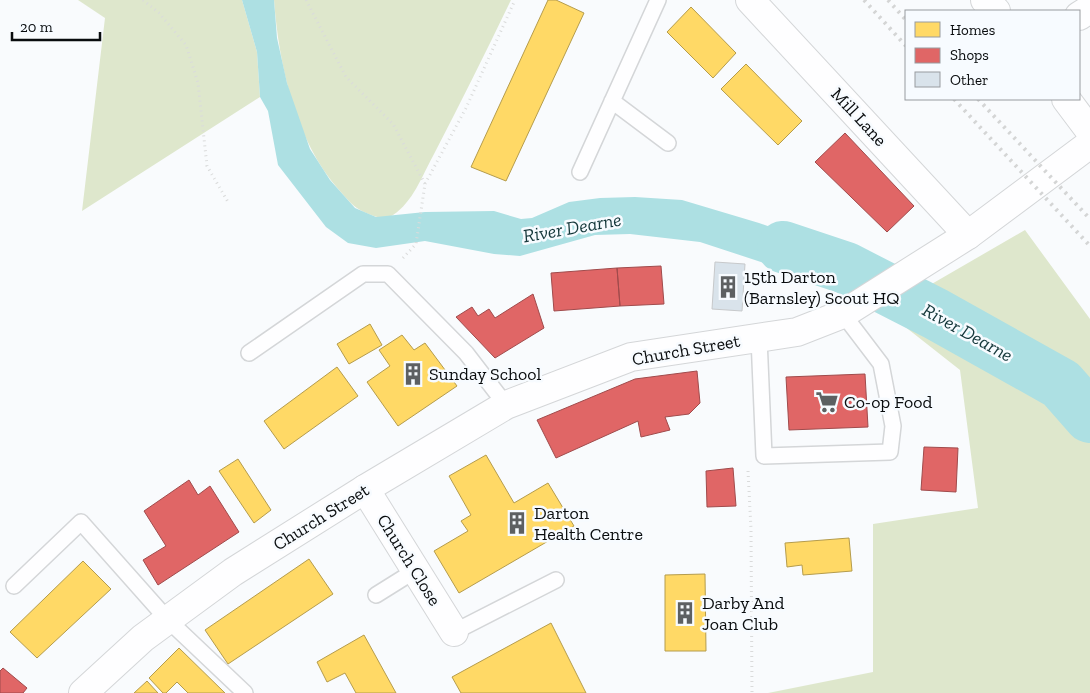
<svg xmlns="http://www.w3.org/2000/svg" width="1090" height="693" font-family="'Zilla Slab',serif">
<rect width="100%" height="100%" fill="#f9fbfd"/>
<path fill="#dee7cc" d="M78 0H242L257 52 260 97 82 211 105 18Z
M274 0H511C486 52 460 104 433 156 422 176 413 202 393 215 385 221 373 216 364 212 353 207 347 199 339 190 295 140 279 65 274 0Z
M1025 230 1090 319V693H768L873 672V524L978 508 960 370 885 311Z"/>
<path fill="#ade0e3" d="M242 0H274L277 38 287 83 310 149 330 180 355 208 376 217 425 212 494 211 521 219 532 218 569 202 600 198 635 197 682 200 759 223 851 255 880 257 823 286 813 279 700 242 630 234 595 235 520 256 494 254 425 241 376 248 348 243 326 227 278 165 268 111 260 97 257 52Z"/>
<path fill="#ffd966" stroke="#b59c4c" d="M548 0H556L584 13 506 181 471 167Z
M691 7 736 53 713 78 667 32Z
M746 64 802 121 778 145 721 89Z
M370 324 382 345 349 364 337 344Z
M402 335 414 350 425 343 457 386 398 426 367 382 390 366 379 350Z
M337 367 358 396 284 449 264 421Z
M486 455 514 503 548 483 574 526 459 593 434 551 468 531 461 521 471 515 449 476Z
M238 459 271 510 254 523 219 471Z
M849 538 852 571 803 575 802 565 787 567 785 543Z
M309 559 333 594 228 664 205 630Z
M83 561 111 589 37 658 10 632Z
M705 574 706 651H665V575Z
M551 623 586 693H461L452 677Z
M364 635 396 693H356L345 673 327 682 317 662Z
M179 648 225 693H188L177 682 166 693H163L149 678Z
M147 681 158 693H134Z"/>
<path fill="#e06666" stroke="#a04b4c" d="M845 133 914 206 887 232 815 162Z
M661 266 664 304 620 306 617 268Z
M617 268 620 306 554 311 551 273Z
M533 294 544 328 495 358 456 317 472 307 478 316 489 309 495 318Z
M697 371 700 403 689 414 665 417 670 430 641 437 638 421 556 458 537 420 635 379Z
M865 374 868 427 789 430 786 377Z
M924 447 958 448 956 492 921 490Z
M733 468 736 506 707 507 706 471Z
M189 480 198 495 210 486 239 532 158 585 143 560 166 546 144 511Z
M3 668 27 688 23 693H0V671Z"/>
<g fill="none" stroke-linecap="round" stroke-linejoin="round">
<path stroke="#ade0e3" stroke-width="52" d="M783 247 846 268 936 314 1061 384 1090 417"/>
</g>
<path fill="#d9e3eb" stroke="#c7c9cb" d="M715 262 745 264 742 311 712 309Z"/>
<g fill="none" stroke-linecap="round" stroke-linejoin="round">
<defs>
<path id="service" d="M612 101 668 143
M580 172 658 0
M759 338 764 456 890 452 893 426 881 364 843 314
M249 353 363 274H388L466 353 506 405
M14 586 81 522 168 620 245 693
M376 595 416 570
M454 632 556 580"/>
<path id="minor" d="M750 0 968 235
M985 0 996 11
M1079 16 1090 9
M1066 99 1090 131
M365 489 454 632"/>
<path id="secondary" d="M83 693 143 638 233 572 365 489 506 405 631 357 797 332 843 314 968 235 1090 144"/>
</defs>
<use href="#service" stroke="#d4d6d8" stroke-width="18"/>
<use href="#minor" stroke="#d4d6d8" stroke-width="30"/>
<use href="#secondary" stroke="#d4d6d8" stroke-width="30"/>
<path stroke="#dadbdb" stroke-width="3" stroke-dasharray="1 4" stroke-linecap="butt" d="M143 0 159 13 186 45 198 83 207 166 228 202
M306 0 346 77 393 124 425 184
M403 258 416 244 425 184 466 108 515 0
M748 471 751 529 752 693"/>
<use href="#service" stroke="#fefeff" stroke-width="15"/>
<use href="#minor" stroke="#fefeff" stroke-width="28"/>
<use href="#secondary" stroke="#fefeff" stroke-width="28"/>
<path stroke="#d4d5d5" stroke-width="4" stroke-dasharray="2.5 5" stroke-linecap="butt" d="M864 0 906 46
M888 0 906 20
M954 99 1090 246
M978 99 1090 219"/>
</g>
<defs>
<symbol id="building-bare" viewBox="-9 -9 18 18"><path d="M-4-6H4V6H1V3H-1V6H-4ZM-2.5-4.3h1.7v1.8h-1.7ZM.8-4.3h1.7v1.8H.8ZM-2.5-1h1.7V.8h-1.7ZM.8-1h1.7V.8H.8Z" fill="#5d6062" stroke="#f7fbff" stroke-width="2.5" paint-order="stroke"/></symbol>
<symbol id="supermarket-bare" viewBox="-9 -9 18 18"><path d="M-6-5.5h2.5l.6 2H6L4.5 2H-2.5L-4.4-4H-6ZM-1.5 3.2a1.3 1.3 0 1 0 .1 0ZM3 3.2a1.3 1.3 0 1 0 .1 0Z" fill="#5d6062" stroke="#f7fbff" stroke-width="2.5" paint-order="stroke"/></symbol>
</defs>
<g fill-rule="evenodd">
<use href="#building-bare" x="712" y="271" width="32" height="32"/>
<use href="#building-bare" x="397" y="358" width="32" height="32"/>
<use href="#supermarket-bare" x="811" y="386" width="32" height="32"/>
<use href="#building-bare" x="501" y="507" width="32" height="32"/>
<use href="#building-bare" x="669" y="597" width="32" height="32"/>
</g>
<g text-anchor="middle" stroke-width="5" stroke-linejoin="round" paint-order="stroke">
<g font-size="18" fill="#090c0e" stroke="#f7fbff">
<text transform="translate(859 117) rotate(47)" y="6">Mill Lane</text>
<text transform="translate(686 350) rotate(-10)" y="6">Church Street</text>
<text transform="translate(321 517) rotate(-32)" y="6">Church Street</text>
<text transform="translate(409 560) rotate(58)" y="6">Church Close</text>
</g>
<g font-size="18" fill="#090c0e" stroke="#f7fbff" text-anchor="start">
<text x="744" y="283">15th Darton<tspan x="744" dy="21">(Barnsley) Scout HQ</tspan></text>
<text x="429" y="380">Sunday School</text>
<text x="844" y="408">Co-op Food</text>
<text x="534" y="519">Darton<tspan x="534" dy="21">Health Centre</tspan></text>
<text x="702" y="609">Darby And<tspan x="702" dy="21">Joan Club</tspan></text>
</g>
<g font-size="19" font-style="italic" fill="#14373a" stroke="#f7fbff">
<text transform="translate(572 227) rotate(-10)" y="7">River Dearne</text>
<text transform="translate(968 332) rotate(29)" y="7">River Dearne</text>
</g>
</g>
<rect x="905" y="10" width="175" height="90" fill="#f7fbff" stroke="#989b9f"/>
<rect x="915" y="22" width="25" height="15" fill="#ffd966" stroke="#989b9f"/>
<text x="950" y="35" font-size="15" fill="#090c0e">Homes</text>
<rect x="915" y="48" width="25" height="15" fill="#e06666" stroke="#989b9f"/>
<text x="950" y="60" font-size="15" fill="#090c0e">Shops</text>
<rect x="915" y="72" width="25" height="15" fill="#d9e3eb" stroke="#989b9f"/>
<text x="950" y="85" font-size="15" fill="#090c0e">Other</text>
<path d="M12 32v8h88v-8" fill="none" stroke="#090c0e" stroke-width="2.5"/>
<text x="20" y="32" font-size="15" fill="#090c0e" stroke="#f7fbff" stroke-width="4" paint-order="stroke">20 m</text>
</svg>
